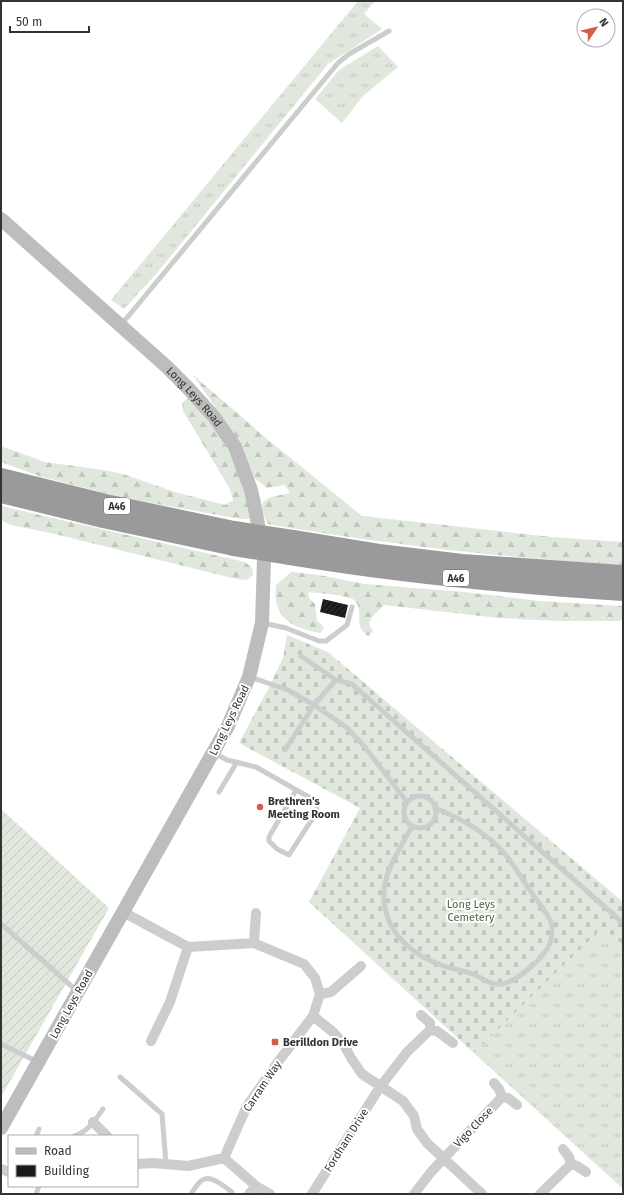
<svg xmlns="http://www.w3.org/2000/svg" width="624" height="1195" font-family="'Fira Sans',sans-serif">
<defs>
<pattern id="grass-tufts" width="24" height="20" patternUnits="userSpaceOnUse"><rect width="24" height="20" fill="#e0e8dd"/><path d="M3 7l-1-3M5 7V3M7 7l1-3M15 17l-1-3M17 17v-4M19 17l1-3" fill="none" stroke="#c1c7be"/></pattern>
<pattern id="forest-firs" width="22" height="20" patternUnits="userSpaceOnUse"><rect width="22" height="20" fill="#e0e8dd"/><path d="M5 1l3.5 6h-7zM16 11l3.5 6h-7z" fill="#c1c7be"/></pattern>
<pattern id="cemetery-stones" width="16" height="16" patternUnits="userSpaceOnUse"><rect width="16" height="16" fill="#e0e8dd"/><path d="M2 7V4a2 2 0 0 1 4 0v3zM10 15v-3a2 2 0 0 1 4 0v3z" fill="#c1c7be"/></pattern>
<pattern id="garden-furrows" width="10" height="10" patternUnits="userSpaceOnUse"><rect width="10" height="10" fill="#e0e8dd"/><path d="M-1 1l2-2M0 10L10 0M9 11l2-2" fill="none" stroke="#c1c7be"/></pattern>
<pattern id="building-hatch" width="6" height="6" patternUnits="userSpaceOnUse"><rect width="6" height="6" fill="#1a1a1a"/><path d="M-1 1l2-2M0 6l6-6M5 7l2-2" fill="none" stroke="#333"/></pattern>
</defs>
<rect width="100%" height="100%" fill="#fff"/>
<path fill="url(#grass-tufts)" d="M358 1H375L364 14 382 29 328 64 157 273 124 309 111 300Z
M378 46 398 67 363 96 342 123 315 99 339 70Z
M603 927 623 945V1189L474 1053Z"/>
<path fill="url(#forest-firs)" d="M193 375 266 438 362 516 552 537 623 542V565C504 558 384 544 267 524L262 509 263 502 271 497 290 493 285 485 267 488 252 476 218 411Z
M188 398C203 414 217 431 228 450 232 457 234 464 238 470L252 516 249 519H240L124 498 39 476 1 462V446L45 462 103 470 123 474 175 492 225 505 233 500 230 489 183 411 182 403Z
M1 506 245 562 252 568 253 575 247 580 236 579 55 534 11 525 1 520Z
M291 572 319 575 365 584 465 592 540 601 623 606V619L619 621H557L499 618 384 605 371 618 369 624 373 631 368 636C351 624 366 611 354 600 349 595 318 593 308 592L309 598 315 604 317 621 324 627 321 633C293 628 272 619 276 585Z"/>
<path fill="url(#cemetery-stones)" d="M287 635 328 652 623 902V945L603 927 474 1053 309 902 360 808 239 743 269 687 283 658Z"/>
<path fill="url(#garden-furrows)" d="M1 809 109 908 1 1097Z"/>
<path fill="url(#building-hatch)" d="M323 599 348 605 345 618 320 612Z"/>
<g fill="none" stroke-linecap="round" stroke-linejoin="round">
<path stroke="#cdcdcd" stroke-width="5" d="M121 325 338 63 349 54 389 31
M263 623 286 628 319 641H326L347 625 352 607
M250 677 288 690 314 705 346 727 364 746 407 802
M336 680 352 684 623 923
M285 750 314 705 336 680 301 656
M214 753 227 760 256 767 314 800C317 804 318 807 316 813L289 855 277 849 269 841V837L296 790
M219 792 237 762
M404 812a16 16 0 1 1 32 0a16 16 0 1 1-32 0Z
M412 826C401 848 381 874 384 901 387 933 412 955 441 965 451 969 462 970 473 974 482 977 490 986 501 984 517 982 547 956 551 940 552 936 552 928 552 925 549 913 535 899 529 889 521 877 514 865 505 854 487 833 460 818 435 808
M1 924 77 991
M1 1044 38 1062
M120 1077 162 1114 166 1164
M36 1136 39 1129
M74 1136C87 1133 96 1119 103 1109
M36 1194 39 1186
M191 1194C194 1190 197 1184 201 1181 210 1173 225 1187 232 1192"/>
<path stroke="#cdcdcd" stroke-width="10" d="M123 912 188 947 254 943 304 964 315 978 320 994 313 1016 278 1062 247 1106 224 1158 188 1166 153 1163 137 1164
M254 943 256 913
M320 994 331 992 361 966
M421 1015 430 1023V1030
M313 1016 333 1032 343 1043 351 1058 362 1074 403 1101 414 1116 417 1129 427 1143 482 1194
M430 1030 437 1031 453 1043
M151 1041 170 1002 188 947
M494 1083 499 1089 502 1097
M502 1097 508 1098 517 1105
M93 1122 107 1136
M563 1149 569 1157 571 1164
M224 1158 256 1186 270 1194
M571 1164 577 1166 586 1172
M1 1169 9 1172
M249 1194 256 1186
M312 1194 380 1087 407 1052 430 1030
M414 1194 431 1172 502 1097
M540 1194 571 1164"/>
<path stroke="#bdbdbd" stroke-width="14" id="s1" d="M1 219 167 367 188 388 214 417 235 447 251 490 256 513 264 559 262 623 249 677 228 726 1 1128"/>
<path stroke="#9a9a9a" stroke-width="18" d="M1 477 106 503 234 530
M1 494 103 519 234 547
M293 539 379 553 462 563 623 574
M290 556C400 574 511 585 623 592"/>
<path stroke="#9a9a9a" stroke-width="18" d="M234 530 293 539
M234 547 290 556"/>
</g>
<g fill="#d35e4b" stroke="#fff" stroke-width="1.5">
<circle cx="260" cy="807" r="4"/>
<rect x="271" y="1038" width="8" height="8" rx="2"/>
</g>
<g text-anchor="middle" stroke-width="4" stroke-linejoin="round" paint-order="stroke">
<g fill="#fff" stroke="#707070" stroke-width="1">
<rect x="104" y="498" width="26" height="16" rx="3"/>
<rect x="443" y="570" width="26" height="16" rx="3"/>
</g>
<g font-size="10" font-weight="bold" fill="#333">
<text x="117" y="510">A46</text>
<text x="456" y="582">A46</text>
</g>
<g font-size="11" fill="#333" stroke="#fff">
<text dy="4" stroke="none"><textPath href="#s1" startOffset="263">Long Leys Road</textPath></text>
<text transform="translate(229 720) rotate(-64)" y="4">Long Leys Road</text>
<text transform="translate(71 1004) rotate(-61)" y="4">Long Leys Road</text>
<text transform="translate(262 1086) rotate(-56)" y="4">Carram Way</text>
<text transform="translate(473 1127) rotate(-46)" y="4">Vigo Close</text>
<text transform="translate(346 1140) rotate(-58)" y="4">Fordham Drive</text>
</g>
<g font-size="11" font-weight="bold" fill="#333" stroke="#fff" text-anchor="start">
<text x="268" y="805">Brethren's<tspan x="268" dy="13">Meeting Room</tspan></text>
<text x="283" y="1046">Berilldon Drive</text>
</g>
<g font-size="11" fill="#4e6a44" stroke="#fff">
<text x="471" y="908">Long Leys<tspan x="471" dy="13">Cemetery</tspan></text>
</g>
</g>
<rect width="624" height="1195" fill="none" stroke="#333333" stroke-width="4"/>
<rect x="8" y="1135" width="130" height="52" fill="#ffffff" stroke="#adadad"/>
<rect x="16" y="1148" width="20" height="6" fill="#bdbdbd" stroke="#adadad"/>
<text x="44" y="1155" font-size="12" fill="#333333">Road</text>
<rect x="16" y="1165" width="20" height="12" fill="#1a1a1a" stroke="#adadad"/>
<text x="44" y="1175" font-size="12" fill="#333333">Building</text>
<g transform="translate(596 28) rotate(55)"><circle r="19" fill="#ffffff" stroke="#adadad"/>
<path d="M0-3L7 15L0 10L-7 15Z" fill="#d35e4b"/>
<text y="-6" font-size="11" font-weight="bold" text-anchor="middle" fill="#333333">N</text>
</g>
<path d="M10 26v6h79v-6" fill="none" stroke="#333333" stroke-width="2"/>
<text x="16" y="26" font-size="12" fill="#333333" stroke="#ffffff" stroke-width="3" paint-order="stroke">50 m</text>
</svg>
